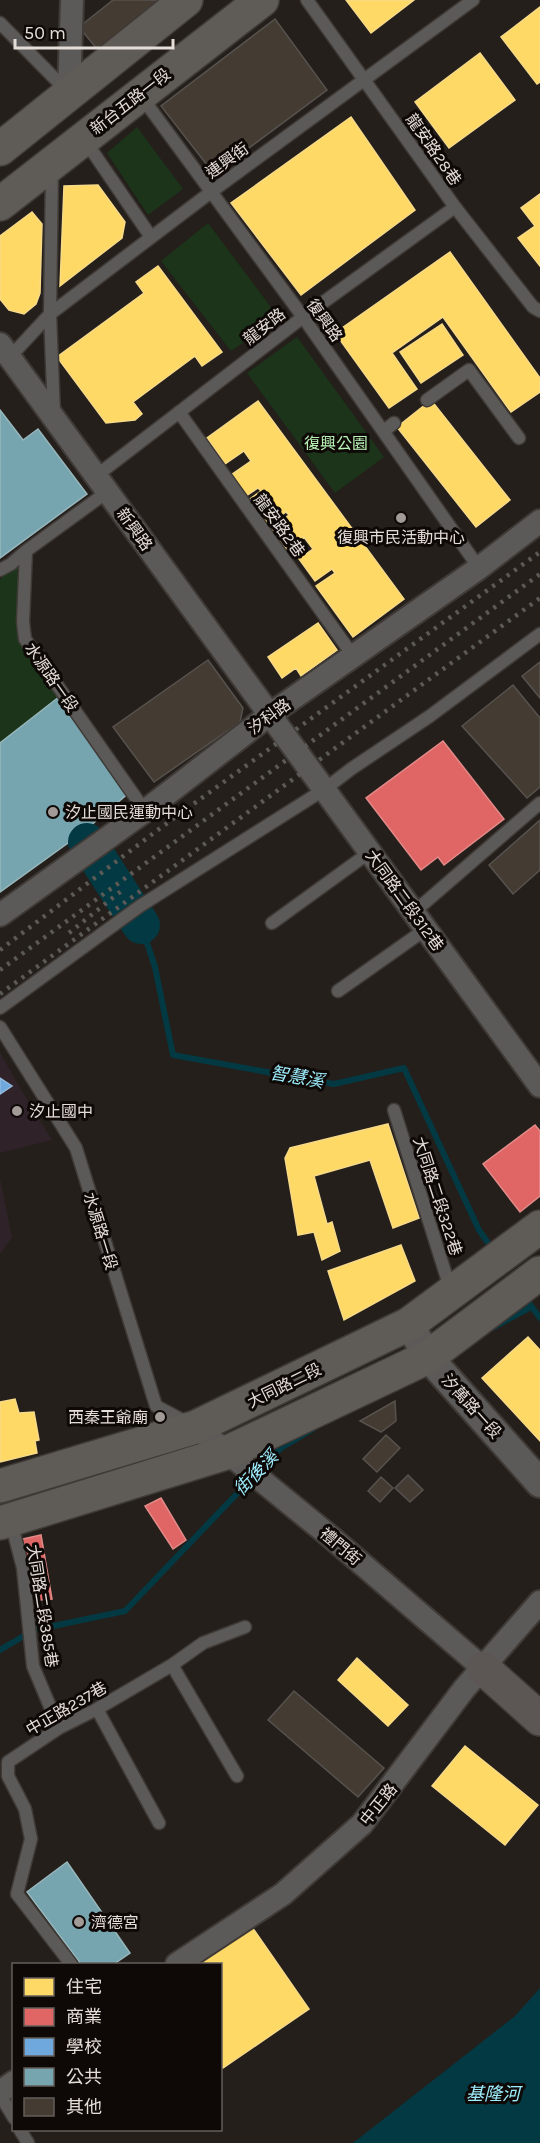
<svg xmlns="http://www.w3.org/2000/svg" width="540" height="2143" font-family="Karla,'Noto Sans TC',sans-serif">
<rect width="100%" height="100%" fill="#251f1b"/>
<path fill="#302229" d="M0 1052 17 1083 52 1140 0 1153Z
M0 1179 12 1237 0 1254Z"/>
<path fill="#1b341a" d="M137 127 183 189 148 215 107 153Z
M208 223 279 318 231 351 161 261Z
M297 337 384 457 335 493 247 373Z
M26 551 25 639 64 693 0 743V580L11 564Z"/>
<path fill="#033942" d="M540 1988V2143H353L515 2016Z"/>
<path fill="#ffd966" stroke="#f7da88" stroke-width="1.5" d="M346 0H414L371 33Z
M540 7V82L537 84 501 37Z
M480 53 515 100 449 148 415 102Z
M351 117 415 210 301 295 231 203Z
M98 185 125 222 122 238 60 286 64 186Z
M540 194V266L518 238 535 226 521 208Z
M32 212 42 224 40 293 36 304 24 314 9 310 0 299V236Z
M450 252 540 378V392L511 412 443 317 392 353 417 389 389 408 335 333Z
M158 266 222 352 202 366 195 356 133 402 142 414 135 420 106 423 57 357 144 293 136 282Z
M442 324 463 355 421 383 400 352Z
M431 400 510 500 476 527 397 427Z
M258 401 404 599 353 637 316 586 335 573 332 569 315 581 299 559 313 549 304 537 287 550 271 528 289 515 286 512 265 526 247 501 261 491 258 488 246 496 231 475 251 461 244 451 225 464 207 438Z
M318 623 337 650 301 676 296 668 282 678 268 657Z
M388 1124 419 1218 393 1228 370 1160 314 1176 327 1224 332 1222 340 1251 322 1260 314 1232 298 1235 285 1158 290 1148Z
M401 1245 415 1281 344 1320 328 1271Z
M528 1337 540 1350V1441L482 1378Z
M15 1399 19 1413 34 1412 39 1440 35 1441 37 1453 0 1462V1402Z
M357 1658 408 1705 388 1726 338 1680Z
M465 1746 538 1805 505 1845 432 1786Z
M252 1927 309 2009 223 2068 220 2064V1964H197Z"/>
<path fill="#e06666" stroke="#e28a88" stroke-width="1.5" d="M443 741 504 819 444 865 438 857 421 870 366 798Z
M535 1125 540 1131V1196L520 1212 483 1164Z
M161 1498 186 1540 173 1549 145 1506Z
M41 1535 52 1599 28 1601 18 1540Z"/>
<path fill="#6fa8dc" stroke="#92b8db" stroke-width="1.5" d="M0 1078 12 1086 0 1094Z"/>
<path fill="#76a5af" stroke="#97b6bb" stroke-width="1.5" d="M0 410 23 440 38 429 87 494 0 558Z
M64 693 131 791 82 833 0 892V743Z
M67 1862 130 1953 114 1964H81L27 1892Z"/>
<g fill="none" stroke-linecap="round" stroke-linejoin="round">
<path stroke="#033942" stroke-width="6" d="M141 925 155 967 173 1055 334 1084 404 1068 479 1230 493 1250
M524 1296 540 1318
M492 1328 531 1307
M258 1472 281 1448 313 1429
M0 1650 34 1630 125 1611 251 1479"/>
<path stroke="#033942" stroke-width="38" d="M87 842 141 925"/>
</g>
<path fill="#443b32" stroke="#56524e" stroke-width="1.5" d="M113 0H172L102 55 79 27Z
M275 19 327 90 214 174 161 106Z
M208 660 243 708 240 722 154 782 113 727Z
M540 662V698L522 676Z
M513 685 540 718V787L527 798 462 726Z
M540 820V870L513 894 489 865Z
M395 1401 396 1421 381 1432 360 1421Z
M386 1435 400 1448 377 1472 363 1459Z
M408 1475 423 1490 410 1502 395 1488Z
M381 1477 393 1488 380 1502 368 1491Z
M294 1691 384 1768 358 1797 268 1720Z"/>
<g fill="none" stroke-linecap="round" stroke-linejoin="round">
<defs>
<path id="service" d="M307 0 455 207 533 307 540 311
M0 23 68 92
M141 96 303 317 479 568
M84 139 151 237
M52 170 50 314 54 414
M10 357 50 314 211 192 473 0
M427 400 469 370 519 438
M179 412 354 657
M384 431 394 423
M96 476 303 317 455 207
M107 492 26 551 23 622 25 639 145 811
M0 570 11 564 26 551
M414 912 540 803
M272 923 370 852
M338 991 426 929
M0 1008 140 906 325 789 351 769 430 716 540 634
M0 1027 76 1148 156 1406 188 1423
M394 1110 451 1291
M11 1522 23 1568 33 1666 59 1728
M172 1665 237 1776
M97 1709 159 1823
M71 1964 17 1894 31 1839 25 1809 8 1776V1762L59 1728 97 1709 172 1665 203 1643 245 1627
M0 2095 14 2118
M20 2130 28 2143"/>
<path id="minor" d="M69 93 72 0
M0 344 540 1086
M0 915 145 811 269 715 479 568 540 521
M196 1427 326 1533 483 1668
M177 1964 283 1894 362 1824 464 1689 540 1602
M0 2092 14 2082"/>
<path id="tertiary" d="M409 1324 428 1357 540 1483"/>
<path id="primary" d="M0 149 186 0
M0 204 262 0
M0 1486 196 1427 409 1324 540 1227
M0 1523 226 1453 428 1357 540 1273"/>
<path id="motorway" d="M483 1668 540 1719"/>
</defs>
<use href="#service" stroke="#3f3a36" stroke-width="15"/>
<use href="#minor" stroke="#3f3a36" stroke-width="26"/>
<use href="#tertiary" stroke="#3f3a36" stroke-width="32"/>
<use href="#primary" stroke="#3f3a36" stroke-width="36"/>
<use href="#motorway" stroke="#3f3a36" stroke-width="36"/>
<use href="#service" stroke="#5c5a58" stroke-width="12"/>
<use href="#minor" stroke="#5c5a58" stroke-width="22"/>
<use href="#tertiary" stroke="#5c5a58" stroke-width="28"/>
<use href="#primary" stroke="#5f5b57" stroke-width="33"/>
<use href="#motorway" stroke="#5c5754" stroke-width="33"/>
<path stroke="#5c5a57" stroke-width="4.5" stroke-dasharray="3 6" stroke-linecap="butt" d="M69 933 125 888
M0 950 155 832 540 552
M0 970 540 574
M0 994 540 598"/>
</g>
<g fill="#a29a96" stroke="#0e0906" stroke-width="2">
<circle cx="401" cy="518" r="6"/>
<circle cx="53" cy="812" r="6"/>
<circle cx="17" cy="1111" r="6"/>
<circle cx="160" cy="1417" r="6"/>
<circle cx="79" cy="1922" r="6"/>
</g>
<g text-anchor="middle" stroke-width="6" stroke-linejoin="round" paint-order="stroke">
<g font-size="16" fill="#e5ddd8" stroke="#0e0906">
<text transform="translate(130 101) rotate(-38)" y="6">新台五路一段</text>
<text transform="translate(434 149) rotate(55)" y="6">龍安路28巷</text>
<text transform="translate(227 160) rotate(-36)" y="6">連興街</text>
<text transform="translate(325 320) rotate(54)" y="6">復興路</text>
<text transform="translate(264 326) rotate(-38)" y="6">龍安路</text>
<text transform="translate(280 525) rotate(54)" y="6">龍安路2巷</text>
<text transform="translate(135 529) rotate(54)" y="6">新興路</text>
<text transform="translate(52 677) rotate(55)" y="6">水源路一段</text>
<text transform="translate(269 716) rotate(-36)" y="6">汐科路</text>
<text transform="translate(405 900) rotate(54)" y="6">大同路二段312巷</text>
<text transform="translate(438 1196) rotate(72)" y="6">大同路二段322巷</text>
<text transform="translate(101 1231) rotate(73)" y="6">水源路一段</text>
<text transform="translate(284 1385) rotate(-26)" y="6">大同路二段</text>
<text transform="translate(472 1406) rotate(48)" y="6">汐萬路一段</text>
<text transform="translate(341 1546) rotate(40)" y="6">禮門街</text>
<text transform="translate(43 1606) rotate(81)" y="6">大同路二段385巷</text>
<text transform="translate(66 1708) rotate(-30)" y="6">中正路237巷</text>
<text transform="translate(378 1804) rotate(-51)" y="6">中正路</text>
</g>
<g font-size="16" fill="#b8f2b5" stroke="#0e0906">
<text x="336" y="449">復興公園</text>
</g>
<g font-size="16" fill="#e5ddd8" stroke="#0e0906" text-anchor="start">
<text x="401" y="543" text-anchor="middle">復興市民活動中心</text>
<text x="65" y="818">汐止國民運動中心</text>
<text x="29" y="1117">汐止國中</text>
<text x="148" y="1423" text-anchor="end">西秦王爺廟</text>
<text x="91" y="1928">濟德宮</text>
</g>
<g font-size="18" font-style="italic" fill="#9dedfe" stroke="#0e0906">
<text transform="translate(297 1077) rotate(10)" y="6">智慧溪</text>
<text transform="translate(256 1473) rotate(-46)" y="6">街後溪</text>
<text x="493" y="2100">基隆河</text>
</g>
</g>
<rect x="12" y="1963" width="210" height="168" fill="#0e0906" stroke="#645e5a" stroke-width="1.5"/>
<rect x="24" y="1978" width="30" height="18" fill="#ffd966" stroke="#645e5a" stroke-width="1.5"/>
<text x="66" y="1993" font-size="18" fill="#e5ddd8">住宅</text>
<rect x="24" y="2008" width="30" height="18" fill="#e06666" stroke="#645e5a" stroke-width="1.5"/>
<text x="66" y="2023" font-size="18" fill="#e5ddd8">商業</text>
<rect x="24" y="2038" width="30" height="18" fill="#6fa8dc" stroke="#645e5a" stroke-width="1.5"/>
<text x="66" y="2053" font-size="18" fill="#e5ddd8">學校</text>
<rect x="24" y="2068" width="30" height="18" fill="#76a5af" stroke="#645e5a" stroke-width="1.5"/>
<text x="66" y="2083" font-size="18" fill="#e5ddd8">公共</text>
<rect x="24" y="2098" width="30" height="18" fill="#443b32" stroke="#645e5a" stroke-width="1.5"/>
<text x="66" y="2113" font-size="18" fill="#e5ddd8">其他</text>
<path d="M15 39v9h158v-9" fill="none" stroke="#e5ddd8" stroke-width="3"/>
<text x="24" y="39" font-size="18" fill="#e5ddd8" stroke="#0e0906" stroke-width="4.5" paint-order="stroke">50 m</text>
</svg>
